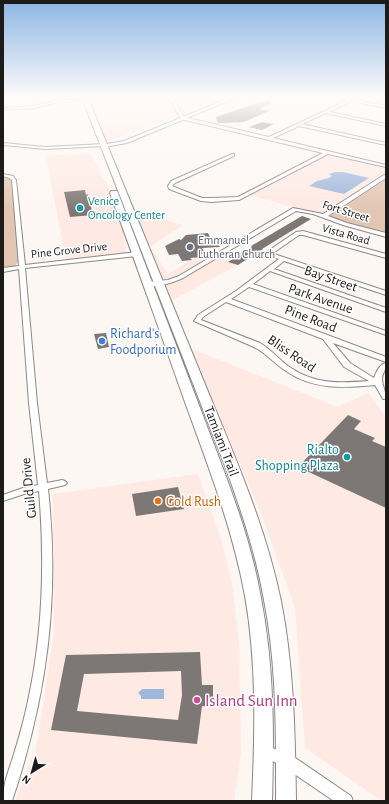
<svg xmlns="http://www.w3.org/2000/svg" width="389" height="804" font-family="'Alegreya Sans',sans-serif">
<rect width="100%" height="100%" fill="#fcf7f3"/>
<path fill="#fee9e3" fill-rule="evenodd" d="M87 98H229L106 142Z
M324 151 386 165V172L321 215 243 193ZM343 172 368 179 344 194 310 186 317 181 330 178Z
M90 153 111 193 123 227 126 254 66 261 46 156Z
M133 211 183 225 150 247 168 274 204 252 238 265 171 301Z
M190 348 335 406H340L368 393 386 417V801H382L305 748 295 608 261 513Z
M198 474 221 539 232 584 239 641 241 752 234 801H15L37 744 54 633 53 494Z"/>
<path fill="#e2c6b2" d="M3 177 12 180 19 261 15 266 3 269Z
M386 179V234L330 217V216Z"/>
<path fill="#9fb7db" d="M335 172H343L369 178 344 194 309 186 317 181 329 178 332 176 329 174Z
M142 689H164V699H141V696L138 693Z"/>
<path fill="#7d7875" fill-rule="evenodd" d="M269 99 271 104 259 109 269 111 244 122 219 123 217 121 216 117Z
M262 122 274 124 262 130 249 127Z
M85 190 86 195 88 194 93 215 70 217 64 192Z
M302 216 311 219 262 249H263L238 265 228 262 252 247 251 246Z
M208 233 211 239 216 240 220 247 202 248 204 251H202L204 254H201L203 257 190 258 192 260 182 261 178 254 169 255 165 246 179 239 181 240 186 235Z
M106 333 109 347 98 349 94 334Z
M348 415 361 421 354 429 375 438 372 441 386 447V508L298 467Z
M178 487 184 509 136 516 132 494Z
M200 652 202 685H213V707L202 706 197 744 51 730 66 655ZM181 671 182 695 178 720 77 711 84 674Z"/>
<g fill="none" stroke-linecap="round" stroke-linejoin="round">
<defs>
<path id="minor" d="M84 98 88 99 55 103 34 108 3 110V108L34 106 55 101Z
M169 98H173L184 117 269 137 348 100 339 98H358L355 100 386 106V108L352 101 330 112 386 124V126L326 113 302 124 386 143V145L299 126 273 138 386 165V167L328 154 239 200 211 202 201 201 169 189 168 186 171 181 232 154H234V156L175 183 172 186 202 198H211L238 197 323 153 181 119Z
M3 143 45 147 104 144 106 145 104 146 45 149 3 145Z
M3 174 13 176 16 180 25 265 137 252 140 254 137 256 25 268 37 403 47 483 62 480 65 481 67 483 65 485 48 489C60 599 47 697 12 801H3C3 784 8 773 13 757 19 738 24 720 28 701 43 632 45 561 39 491L24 494 3 501V495L23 488 38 485 29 403 19 269 3 272V268L19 266 12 180 9 178 3 176Z
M384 175H386V178L328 216 347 223 386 233V237L343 225 313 214 296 211 183 278C174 282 153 290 145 284L148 282 168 280 179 276 293 208 323 214Z
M303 231 386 254V258L303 235H299L273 253 274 254 386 291V295L284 261 274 269 386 308V312L270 271 253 284 386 331V335L249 287 231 299 386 357V362L333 343 350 363 374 378C376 372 380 364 386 363 386 371 382 373 382 379 382 386 386 391 386 399H383L375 385C344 388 313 390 286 371 275 364 266 353 254 347L194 321 198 315 236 291 279 259 269 256 267 252 268 251 296 232ZM226 302 323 339 344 367 369 381C342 383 316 385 291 368 280 361 272 350 260 343L201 320 203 317Z
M264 745 291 755 351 796 353 801H334L281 765 259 755 258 751 259 747Z"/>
<path id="tertiary" d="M229 98H235L127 143 104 147 101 145 124 141Z"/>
<path id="primary" d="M82 98H88C126 191 164 284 202 377 232 450 265 523 281 601 294 667 295 734 296 801H276C276 734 277 666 264 600 256 554 241 510 225 466Z
M111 191H117L118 193C146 266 174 340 202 413 225 474 250 534 261 598 274 665 274 733 272 801H252C255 733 257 663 245 596 233 530 209 468 186 405 161 334 136 264 110 193Z"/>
</defs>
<use href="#minor" stroke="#8d8885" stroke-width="2"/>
<use href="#tertiary" stroke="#8d8885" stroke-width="2"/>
<use href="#primary" stroke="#8d8885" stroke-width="2"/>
<use href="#minor" fill="#fff" fill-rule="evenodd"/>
<use href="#tertiary" fill="#fff" fill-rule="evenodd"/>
<use href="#primary" fill="#fff" fill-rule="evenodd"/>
</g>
<linearGradient id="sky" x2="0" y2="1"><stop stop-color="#8bb5e3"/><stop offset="0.46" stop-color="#fefbfa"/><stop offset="1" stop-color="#fefbfa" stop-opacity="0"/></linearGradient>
<rect width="389" height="211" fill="url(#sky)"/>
<g fill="#0f9aa8" stroke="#fff" stroke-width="1.5">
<circle cx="80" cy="208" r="4"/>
<circle cx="347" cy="457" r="4"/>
</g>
<circle fill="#6b7280" stroke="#fff" stroke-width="1.5" cx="190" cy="247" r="4"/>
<circle fill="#3f7fe0" stroke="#fff" stroke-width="1.5" cx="102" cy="341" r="4"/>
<circle fill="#e8710a" stroke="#fff" stroke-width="1.5" cx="158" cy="501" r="4"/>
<circle fill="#d1479c" stroke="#fff" stroke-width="1.5" cx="197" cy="700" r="4"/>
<g text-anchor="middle" stroke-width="3" stroke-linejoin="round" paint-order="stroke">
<g font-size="12" fill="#0d838f" stroke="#fff" text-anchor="start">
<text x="88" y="205">Venice<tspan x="88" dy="14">Oncology Center</tspan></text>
</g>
<g font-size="12" fill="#1d1b1a" stroke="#fff">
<text transform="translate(346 211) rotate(17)" y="4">Fort Street</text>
<text transform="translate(346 234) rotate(16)" y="4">Vista Road</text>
<text transform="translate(69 250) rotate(-6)" y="4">Pine Grove Drive</text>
</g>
<g font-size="12" fill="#5b616d" stroke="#fff" text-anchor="start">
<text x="198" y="244">Emmanuel<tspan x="198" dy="14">Lutheran Church</tspan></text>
</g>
<g font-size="14" fill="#1d1b1a" stroke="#fff">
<text transform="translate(331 278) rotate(19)" y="5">Bay Street</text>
<text transform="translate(321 298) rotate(19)" y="5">Park Avenue</text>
<text transform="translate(311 318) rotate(21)" y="5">Pine Road</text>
<text transform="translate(292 353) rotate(34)" y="5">Bliss Road</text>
<text transform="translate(222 441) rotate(69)" y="5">Tamiami Trail</text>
<text transform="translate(28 488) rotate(-96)" y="5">Guild Drive</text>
</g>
<g font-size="14" fill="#366cbe" stroke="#fff" text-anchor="start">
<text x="110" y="338">Richard's<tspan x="110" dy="16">Foodporium</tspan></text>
</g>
<g font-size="14" fill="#0d838f" stroke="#fff" text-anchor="end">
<text x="339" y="454">Rialto<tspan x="339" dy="16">Shopping Plaza</tspan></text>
</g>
<g font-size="14" fill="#c56008" stroke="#fff" text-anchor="start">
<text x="166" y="506">Gold Rush</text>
</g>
<g font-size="17" fill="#b23c85" stroke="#fff" text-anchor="start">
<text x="205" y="706">Island Sun Inn</text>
</g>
</g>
<rect width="389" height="804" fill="none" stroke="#1d1b1a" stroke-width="8"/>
<g transform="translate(32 772) rotate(217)" stroke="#ffffff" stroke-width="3" paint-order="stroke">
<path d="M0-3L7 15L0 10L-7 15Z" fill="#1d1b1a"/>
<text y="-6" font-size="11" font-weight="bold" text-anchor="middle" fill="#1d1b1a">N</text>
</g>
</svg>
